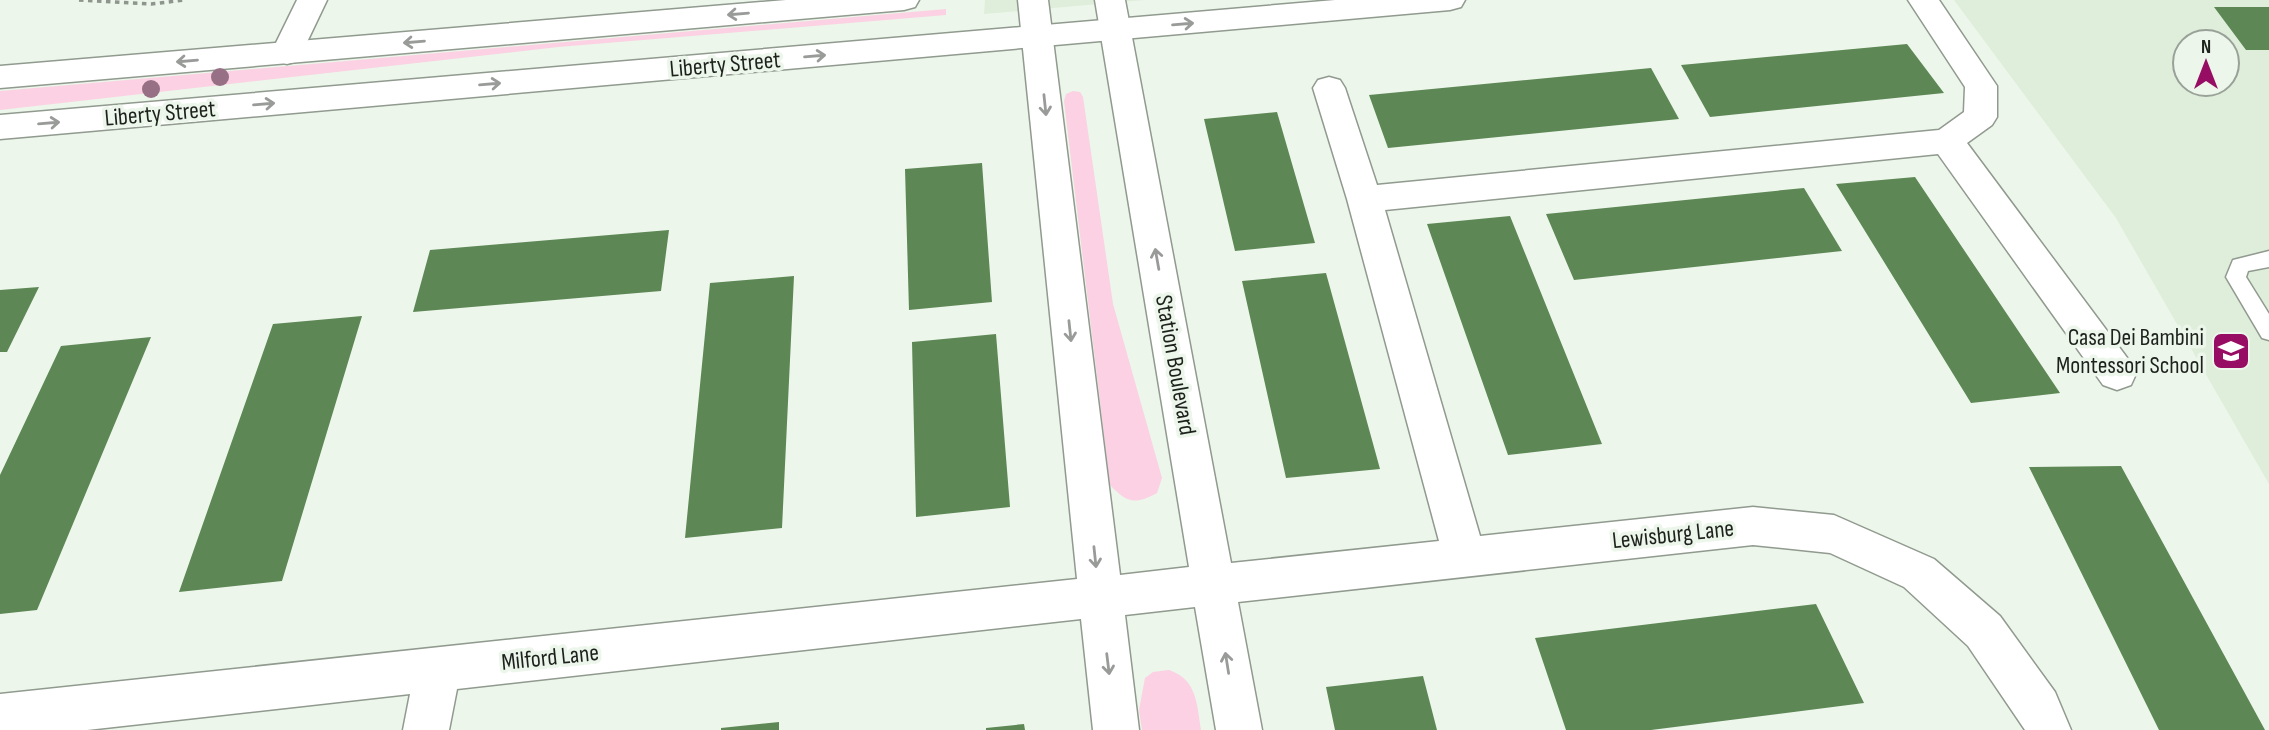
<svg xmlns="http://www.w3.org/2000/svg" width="2269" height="730" font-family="'Sofia Sans Condensed',sans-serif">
<rect width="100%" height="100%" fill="#ecf6ea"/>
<path fill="#deeedb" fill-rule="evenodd" d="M985 0H1144L984 14Z
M1954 0H2269V484L2116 218ZM2185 42H2227V84H2185Z"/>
<path fill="#fbd1e3" d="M946 9V15L558 47 0 110V91Z
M1073 91 1080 92 1083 97 1113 304 1162 478 1157 493C1135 505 1127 503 1110 485L1064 101 1066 94Z
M1169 670C1197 679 1197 705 1201 730H1142L1139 710 1145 678 1153 672Z"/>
<path fill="#5d8755" d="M2214 7H2269V50H2246Z
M1907 44 1944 93 1710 117 1681 65Z
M1651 68 1679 119 1388 148 1369 95Z
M1277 112 1315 243 1235 251 1204 119Z
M982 163 992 302 909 310 905 169Z
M1915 177 2060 393 1971 403 1836 184Z
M1804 188 1842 251 1574 280 1546 214Z
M1510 216 1602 444 1508 455 1427 224Z
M669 230 661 291 413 312 430 250Z
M1326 273 1380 469 1286 478 1242 281Z
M794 276 782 528 685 538 710 283Z
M39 287 7 352H0V290Z
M362 316 282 581 179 592 273 324Z
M996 334 1010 507 916 517 912 342Z
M151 337 37 610 0 614V475L61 346Z
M2121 466 2265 730H2159L2029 467Z
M1816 604 1864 703 1651 730H1566L1535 638Z
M1423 676 1437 730H1335L1326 687Z
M779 722V730H721V728Z
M1024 724 1025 730H986V728Z"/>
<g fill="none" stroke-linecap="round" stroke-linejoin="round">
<defs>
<path id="lane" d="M2269 251V267L2248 271 2246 277 2269 314V340L2262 338 2226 277 2233 260Z"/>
<path id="street" d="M297 0H327L298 61 287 64 276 61 271 53Z
M1018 0H1048L1120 575 1189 567 1095 0H1125L1231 563 1439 541 1347 199 1313 88 1318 80 1329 77 1340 80 1345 88 1377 185 1939 130 1964 112 1965 87 1908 0H1939L1997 86V117L1992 125 1967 143 2131 363 2136 374 2131 385 2117 390 2103 385 1938 154 1385 210 1480 536 1753 507 1834 515 1934 559 2000 616 2055 692 2071 730H2025L1968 646 1904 587 1830 553 1753 545 1238 602 1262 730H1216L1195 607 1125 615 1139 730H1093L1081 619 457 689 449 730H403L410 694 87 730H0V694L1077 579Z"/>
<path id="secondary" d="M786 0H919L915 7 904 10 0 88V66Z
M1335 0H1465L1461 7 1450 10 0 139V115Z"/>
</defs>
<use href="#lane" stroke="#909a8e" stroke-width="3"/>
<use href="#street" stroke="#909a8e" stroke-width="3"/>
<use href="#secondary" stroke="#909a8e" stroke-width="3"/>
<path stroke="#8e958c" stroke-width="3.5" stroke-dasharray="4.5 4.5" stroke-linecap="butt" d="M79 0 151 4 185 0"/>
<use href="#lane" fill="#fff" fill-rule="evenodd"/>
<use href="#street" fill="#fff" fill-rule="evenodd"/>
<use href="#secondary" fill="#fff" fill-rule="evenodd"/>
</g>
<g fill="#977085">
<circle cx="220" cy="77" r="9"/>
<circle cx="151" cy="89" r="9"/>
</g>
<defs><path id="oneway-shaft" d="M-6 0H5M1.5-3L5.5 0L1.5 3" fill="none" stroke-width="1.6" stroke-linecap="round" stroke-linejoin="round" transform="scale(1.75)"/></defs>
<g stroke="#999b99">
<use href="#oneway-shaft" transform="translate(738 14) rotate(175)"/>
<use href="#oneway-shaft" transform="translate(1183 24) rotate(-5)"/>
<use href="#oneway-shaft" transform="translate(414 42) rotate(175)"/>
<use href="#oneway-shaft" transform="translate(815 56) rotate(-5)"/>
<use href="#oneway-shaft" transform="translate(187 61) rotate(175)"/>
<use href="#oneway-shaft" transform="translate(490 84) rotate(-5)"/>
<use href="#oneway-shaft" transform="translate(264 104) rotate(-5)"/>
<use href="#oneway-shaft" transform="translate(1045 105) rotate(84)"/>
<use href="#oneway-shaft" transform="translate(49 123) rotate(-5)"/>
<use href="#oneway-shaft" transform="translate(1157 259) rotate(-100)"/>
<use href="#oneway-shaft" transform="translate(1070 331) rotate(84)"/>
<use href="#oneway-shaft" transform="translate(1095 557) rotate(84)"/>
<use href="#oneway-shaft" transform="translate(1227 663) rotate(-99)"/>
<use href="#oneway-shaft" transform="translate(1108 664) rotate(83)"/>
</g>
<defs>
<symbol id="school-square" viewBox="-11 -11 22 22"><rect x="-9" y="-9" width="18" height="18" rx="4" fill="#970d63" stroke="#ecf6ea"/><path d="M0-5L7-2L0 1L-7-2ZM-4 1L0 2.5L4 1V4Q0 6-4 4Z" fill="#fff"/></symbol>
</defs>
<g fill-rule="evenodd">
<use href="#school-square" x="2209" y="329" width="44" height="44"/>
</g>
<g text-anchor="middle" stroke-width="7" stroke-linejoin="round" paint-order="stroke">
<g font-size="24" fill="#1d211c" stroke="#ecf6ea">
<text transform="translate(725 64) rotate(-5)" y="8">Liberty Street</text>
<text transform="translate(160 113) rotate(-5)" y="8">Liberty Street</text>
<text transform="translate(1176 365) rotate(80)" y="8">Station Boulevard</text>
<text transform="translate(1673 534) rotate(-6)" y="8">Lewisburg Lane</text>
<text transform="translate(550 657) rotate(-6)" y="8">Milford Lane</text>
</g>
<g font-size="24" fill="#1d211c" stroke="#ecf6ea" text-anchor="end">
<text x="2204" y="345">Casa Dei Bambini<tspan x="2204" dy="28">Montessori School</tspan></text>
</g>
</g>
<g transform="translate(2206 63)"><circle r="33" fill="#ecf6ea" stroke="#99a198" stroke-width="2"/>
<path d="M0-5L12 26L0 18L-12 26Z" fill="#970d63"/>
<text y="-10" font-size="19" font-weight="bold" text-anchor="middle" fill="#1d211c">N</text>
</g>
</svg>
